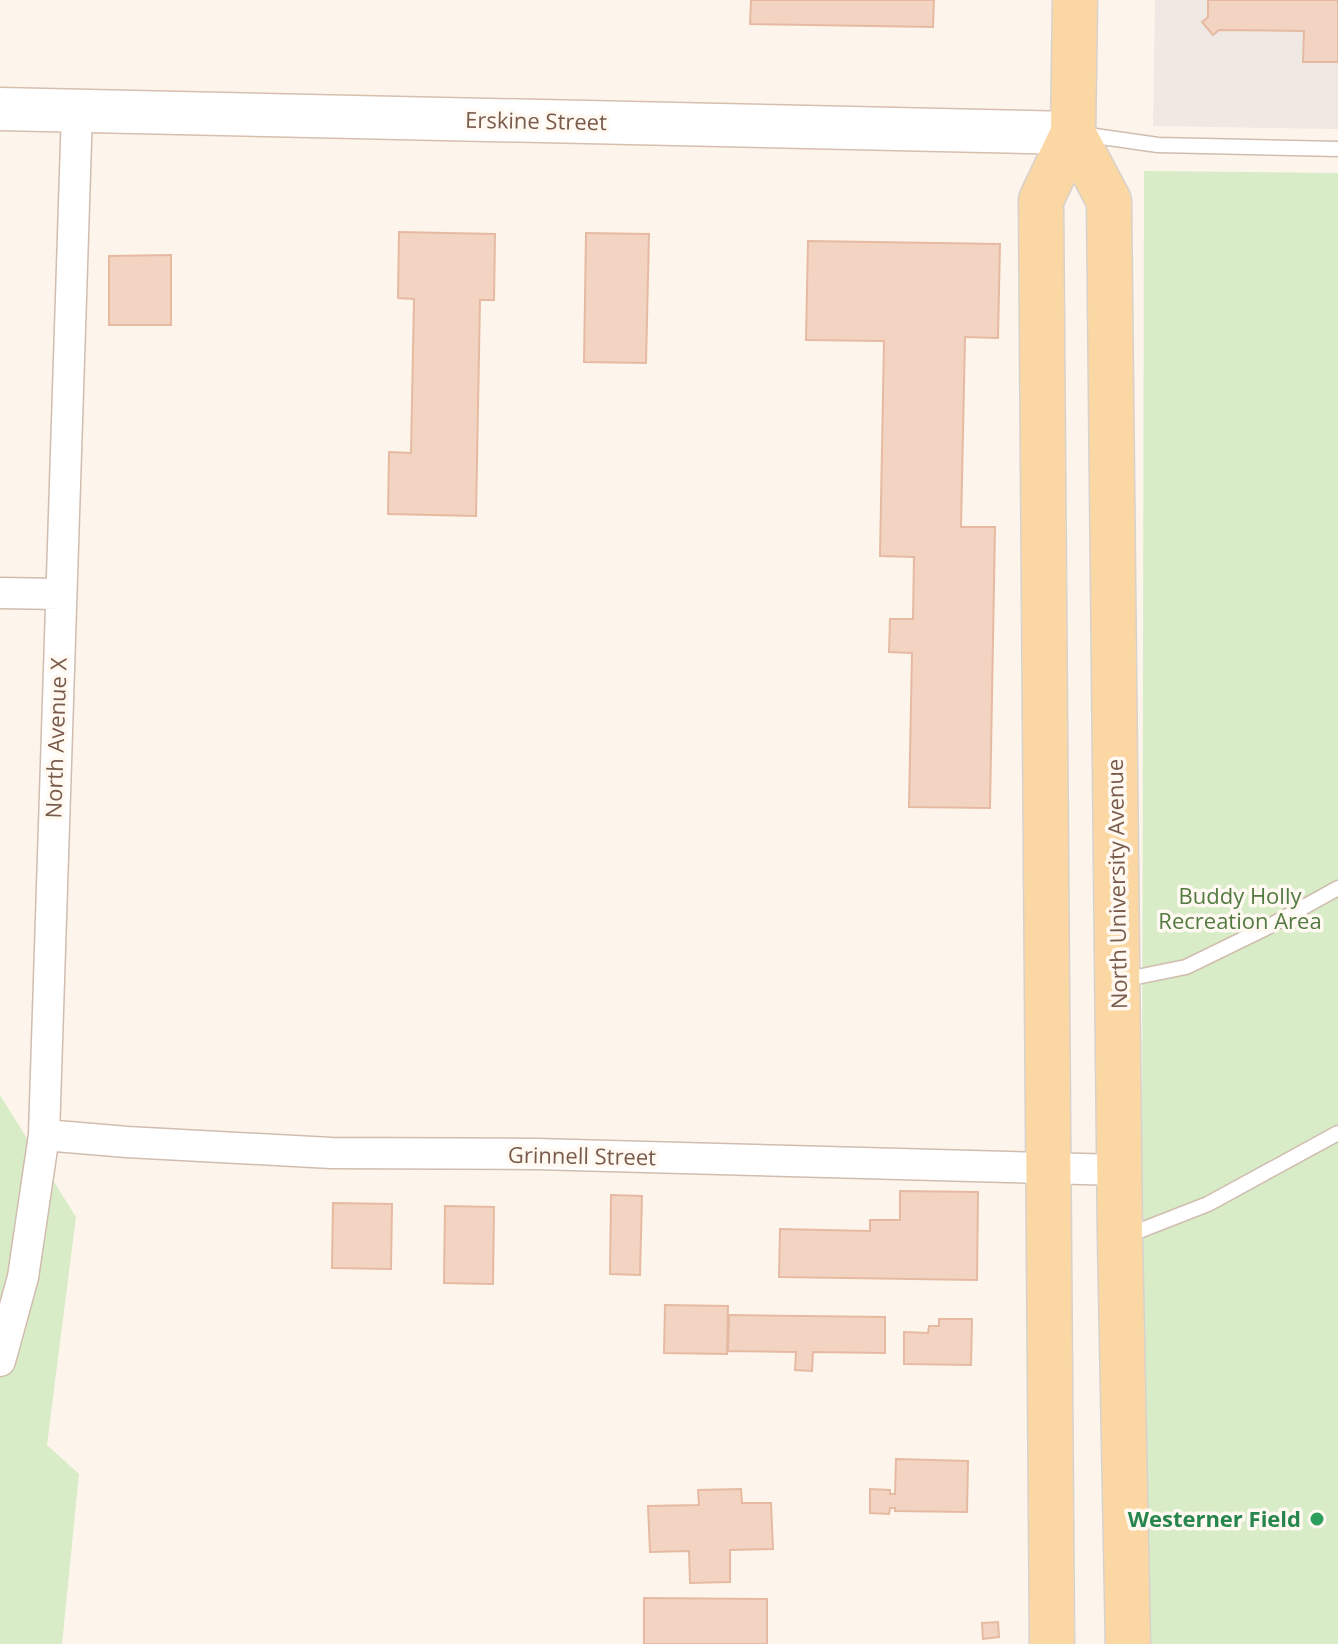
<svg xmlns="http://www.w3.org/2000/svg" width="1338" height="1644" font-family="'Open Sans',sans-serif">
<rect width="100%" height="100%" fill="#fdf5eb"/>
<path fill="#efe8e3" d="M1155 0H1338V129L1153 126Z"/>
<path fill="#d8ecc8" d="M1144 171 1338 173V1644H1141Z
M0 1095 76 1217 47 1445 79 1474 62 1644H0Z"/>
<path fill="#f3d4c2" stroke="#e6baa2" stroke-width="2" d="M751 0H934L933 27 750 24Z
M1208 0H1338V62H1303L1304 31 1219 30 1213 35 1202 22 1208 17Z
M399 232 495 234 494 300H480L476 516 388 514 389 452 411 453 414 299 398 298Z
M586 233 649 234 646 363 584 362Z
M808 241 1000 244 998 338 965 337 961 527H995L990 808 909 807 912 653 889 652 890 619H913L914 557 880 556 884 341 806 340Z
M171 255V325H109V256Z
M900 1191 978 1192 977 1280 779 1277 780 1229 870 1231V1220H900Z
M611 1195 642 1196 640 1275 610 1274Z
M333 1203 392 1204 391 1269 332 1268Z
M445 1206 494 1207 493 1284 444 1283Z
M665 1305 728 1306 727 1354 664 1353Z
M729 1315 885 1317V1353L813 1352 812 1371 795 1370 796 1352 728 1351Z
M939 1319H972L971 1365 904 1364V1332L928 1333 929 1326H939Z
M896 1459 968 1461 967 1512 895 1511V1508H890L889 1514 870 1513V1489L890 1490V1494H895Z
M741 1489 742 1503H771L773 1549 730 1550V1582L690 1583 689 1551 650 1552 648 1506 699 1505 698 1490Z
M644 1598 767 1599V1644H644Z
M998 1622 999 1637 983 1639 982 1623Z"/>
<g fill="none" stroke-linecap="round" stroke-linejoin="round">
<defs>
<path id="service" d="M1081 134 1158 145 1338 149
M1122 980 1186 967 1266 928 1338 888
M1126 1236 1208 1204 1338 1133"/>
<path id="minor" d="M0 593 60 594
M44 1135 127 1142 331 1153 536 1154 1120 1170
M0 1361 23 1277 44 1135 77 111"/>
<path id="secondary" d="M0 109 1073 133"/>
<path id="primary" d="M1073 133 1109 201 1120 1239 1128 1644
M1052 1644 1041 200 1073 133 1075 0"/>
</defs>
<use href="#service" stroke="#d0bdaf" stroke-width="17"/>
<use href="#minor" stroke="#d0bdaf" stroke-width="33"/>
<use href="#secondary" stroke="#d6bfaf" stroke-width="45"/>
<use href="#primary" stroke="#d9d1cd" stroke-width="47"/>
<use href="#service" stroke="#fff" stroke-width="14"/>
<use href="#minor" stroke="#fff" stroke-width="30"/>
<use href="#secondary" stroke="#fff" stroke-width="42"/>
<use href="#primary" stroke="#fbd8a3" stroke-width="44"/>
</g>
<circle fill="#2e9e5b" stroke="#fff9f2" stroke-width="3" cx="1317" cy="1519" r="8"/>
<g text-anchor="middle" stroke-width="7" stroke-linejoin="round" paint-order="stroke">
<g font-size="22" fill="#795b4c" stroke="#fff9f2">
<text transform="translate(536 121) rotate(1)" y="8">Erskine Street</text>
<text transform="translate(56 738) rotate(-88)" y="8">North Avenue X</text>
<text transform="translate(1117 884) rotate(-91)" y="8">North University Avenue</text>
<text transform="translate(582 1156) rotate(1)" y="8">Grinnell Street</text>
</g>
<g font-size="22" fill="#537a41" stroke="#fff9f2">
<text x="1240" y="904">Buddy Holly<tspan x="1240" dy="25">Recreation Area</tspan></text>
</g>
<g font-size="22" font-weight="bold" fill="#27864d" stroke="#fff9f2" text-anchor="end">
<text x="1301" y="1527">Westerner Field</text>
</g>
</g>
</svg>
